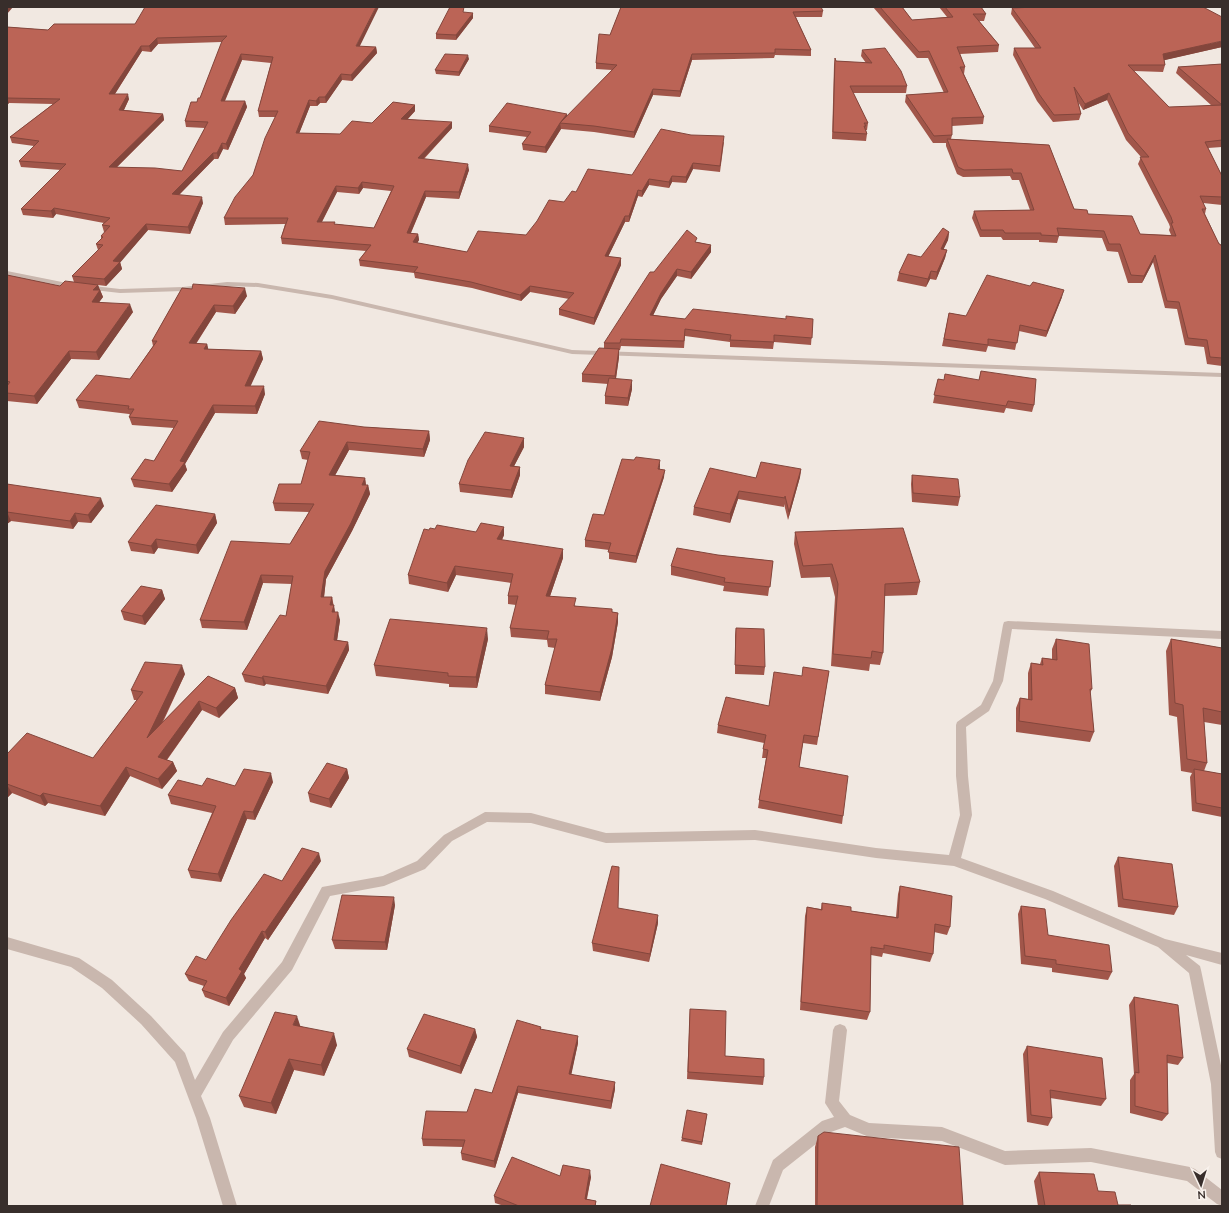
<svg xmlns="http://www.w3.org/2000/svg" width="1229" height="1213" font-family="Mulish,sans-serif">
<rect width="100%" height="100%" fill="#f1e8e1"/>
<g fill="none" stroke-linecap="round" stroke-linejoin="round">
<path fill="#c9b7ae" fill-rule="evenodd" d="M7 271 67 283 120 289 183 287 227 282 258 283 332 295 572 350 1222 373V377L572 354 332 299 258 287 227 286 183 291 120 293 67 287 7 275Z
M1008 621 1222 631V639L1012 629 1003 681 989 711 966 727 968 776 972 815 961 858 1053 891 1165 939 1222 953V965L1186 955 1200 966 1201 970 1222 1070V1159L1217 1157 1215 1152 1211 1084 1189 973 1158 947 1045 899 954 866 876 858 755 840 606 843 531 823 487 822 452 841 425 869 384 886 330 896 292 970 233 1040 201 1096 210 1118 237 1206H223L196 1118 175 1062 141 1024 102 988 71 967 7 949V937L79 958 112 980 151 1016 185 1053 195 1080 223 1032 282 962 322 887 383 876 417 861 444 835 485 812 531 813 606 833 755 830 876 848 949 855 960 815 956 776V725L957 722 981 705 993 681 1003 625 1004 622Z
M840 1024 845 1026 847 1030 839 1101 850 1115 869 1123 942 1127 1005 1151 1091 1148 1190 1167 1195 1169 1222 1190V1206L1217 1204 1187 1181 1091 1162 1005 1165 942 1141 869 1137 845 1127 831 1132 783 1170 769 1206H755L773 1160 822 1121 834 1117 825 1103 833 1030 835 1026Z"/>
</g>
<path fill="#a1564a" fill-rule="evenodd" d="M621 7 823 11 822 17H796L811 50V56L775 55 774 58 692 60 680 97 653 95 634 138 594 132 561 129 546 153 523 150 522 144 527 137 489 132V126L567 114V117L612 70 596 69V63L610 35Z
M873 7H902L912 20 947 17 939 7H981L986 14 984 21H979L999 45 998 52 960 54 965 67 964 74 984 117 983 124 952 126V135L951 139 1049 145 1074 209 1088 214 1140 234 1171 235 1169 230 1170 227 1169 224 1138 164 1141 157 1126 140 1107 100 1083 110 1078 102 1081 114 1079 120 1053 122 1037 101 1013 55 1014 48H1035L1011 14 1012 8 1222 47 1164 60 1165 65 1163 72 1134 71 1169 107 1212 106 1176 73 1178 67 1222 64V147L1208 148 1222 176V205L1203 203 1206 209 1205 214 1219 244 1222 247V366L1207 364 1204 347 1185 345 1177 309 1165 308 1153 262 1142 283H1128L1118 252 1107 251 1102 238 1059 236 1057 243 1039 242V240H1003L1001 237H980L972 218 974 211 1030 210 1019 180H1012L1010 176 963 177 957 174 946 146V143H933L905 102 906 95 944 93 928 58H917Z
M464 12 473 18 456 40 436 39V34Z
M135 24 359 47H376L377 53 352 81 342 80 326 103H320L317 106H310L299 133 340 134 372 123 415 105V111L407 120 452 128 424 159 469 170 459 199 426 197 411 233 418 234 419 240 417 243 467 252 526 235 576 192 632 175 724 142 720 172 693 169 686 183 672 182 669 188 649 185 642 197 638 196 629 222H625L608 257 621 258V265L594 325 559 315V309L569 299 530 292 521 301 472 288 415 278 414 273 360 266 359 260 366 251 282 244 281 238 285 224 225 225 224 218 253 175 276 117H259L258 111 271 63 242 60 225 101H245L247 107 228 150 223 149 218 159H214L179 195 203 203 190 234 148 230 120 262 122 269 106 286 98 285 103 297 99 302 133 312 99 360 71 359 37 404 7 401V275L60 286 74 282 72 276 98 250 96 244 101 239V236L105 232H104L102 225 104 223 56 214 53 218 23 215 21 209 61 170 21 167 19 161 34 146 12 143 10 137 53 104 9 103 7 105V27L48 30ZM222 42 200 98 197 102 185 121 186 127 205 128 182 171 117 167 164 120 163 114 124 110 129 99 115 94 142 51 151 52 158 44ZM363 188 391 191 374 228 335 224 322 222 337 192 359 194Z
M862 50 907 86 906 93H853L868 123 867 130H866L867 134 866 141 832 139 834 65 835 58 836 61 866 63 861 56Z
M469 59 459 76 436 74 435 70Z
M949 232 948 240 943 249 947 250 945 258 936 280 930 279 926 287 897 281 899 273 921 257Z
M697 242 711 245V252L691 279 677 276 661 299 653 315 685 319H813L811 345 774 342 773 349 730 347V342L685 336 684 348 621 346 620 350H619V357L616 379 632 389 628 406 605 404V396L608 384 582 382V374L604 348V343Z
M182 288 247 296 235 314 216 312 196 344H207L208 349 261 351 263 359 250 386 265 394 257 414 215 413 185 464 187 470 172 492 134 487 131 479 154 461 174 428 132 425 129 417 130 415 129 414 79 408 76 400 130 379 153 346 152 341Z
M1062 297 1046 337 1019 331 1015 350 988 346 986 352 942 346 949 313 966 316Z
M981 371 1034 405 1032 412 1006 408 1004 413 933 403 938 379 944 380H979Z
M364 427 429 431 430 440 424 457 349 450 335 475 365 478 366 485H368L370 494 352 531 326 579 324 597H332L335 612 340 620 337 640 348 642 349 650 328 694 266 684 264 686 245 682 242 674 286 616 292 584 263 583 247 630 202 628 200 620 290 544 309 512 275 511 273 503 301 484 308 460 302 459 300 451Z
M524 438V447L514 466 520 467V475L512 498 460 492 459 484Z
M660 467V469L664 477 636 563 609 559V550L585 547V540L604 515Z
M801 469 800 477 788 520 784 504V507L738 499 730 523 693 515 694 507 756 478Z
M912 475 960 497 958 506 912 502 911 484Z
M7 484 104 506 91 523 78 522 73 529 11 521 7 524Z
M215 514 217 523 198 554 158 548 154 554 131 551 128 542Z
M504 527V535L502 540 563 558 550 596 576 606 618 613V622L612 657 600 701 545 694V685L555 648 548 647 547 640 511 637 510 628 516 605 508 604V596L511 583 456 575 448 592 409 584 408 575 429 530 435 529 476 532Z
M795 532 920 582 917 595 884 596 883 653 880 665 870 664 869 671 831 666 835 597 830 577 801 578 794 544Z
M718 555 773 561 768 596 723 591 724 586 671 575V566Z
M162 590 165 599 145 625 124 620 121 611Z
M736 628 765 667 764 675 735 674V636Z
M488 639 477 688 449 687V684L376 676 374 665Z
M1056 639 1092 689 1090 693 1094 732 1090 742 1016 732V708L1020 698 1028 699V673L1031 663 1040 664 1042 658 1052 659V649Z
M1171 639 1222 648V725L1204 722 1207 763 1204 771 1222 774V817L1192 811 1190 777 1192 773 1181 771 1177 717 1169 715 1166 651Z
M829 671 817 745 803 743 799 767 843 816 842 824 758 808 766 758H762L764 743 717 733 718 725 769 706 802 676Z
M185 674 163 722 208 676 235 688 238 698 219 718 202 710 167 760 173 762 177 771 162 789 130 776 105 816 48 803 45 806 12 793 7 798V754L93 758 137 700H134L131 690Z
M347 769 349 778 331 808 310 802 308 793Z
M273 782 255 820 247 819 221 882 191 878 188 870 212 813 171 804 168 795 202 786H235Z
M1118 857 1178 907 1174 915 1118 907 1114 866Z
M321 861 268 940 265 938 244 974 246 978 229 1006 205 997 202 990 204 986 189 981 185 974 206 960 282 881Z
M900 886 950 927 947 935 934 932 933 954 930 962 883 953 882 957 871 955 870 1012 867 1020 800 1010 805 916 807 907 821 909 822 903 851 911 896 917 898 894Z
M395 905 387 950 335 949 332 940Z
M1021 906 1048 935 1112 972 1108 980 1052 972V968L1021 964 1018 914Z
M658 923 649 962 593 951 592 943Z
M1134 997 1183 1058 1178 1065 1167 1063 1168 1114 1162 1121 1130 1113V1080L1134 1074 1129 1005Z
M690 1009 725 1056 764 1077 763 1085 687 1079Z
M301 1026 337 1045 324 1076 294 1070 276 1114 244 1107 239 1096Z
M541 1027V1030L578 1043 571 1074 615 1089 611 1109 518 1093 495 1168 462 1160 461 1153 463 1147 423 1146 422 1139 467 1112 492 1093Z
M475 1029 477 1037 461 1074 409 1057 407 1049Z
M1027 1046 1106 1099 1101 1106 1050 1098 1052 1118 1048 1126 1027 1122 1023 1054Z
M707 1114 702 1145 681 1141 682 1138Z
M818 1136 963 1206H815V1147Z
M1039 1172 1098 1191 1118 1205 1131 1206H1038L1034 1181Z
M560 1176 591 1177 587 1199 596 1201V1206H504L495 1203 494 1196Z"/>
<path fill="#83463c" d="M7 7H13L7 14Z
M376 7H379L357 52 356 46Z
M473 13V18L456 40V35Z
M157 38 158 44 151 52 149 46Z
M1222 41V47L1161 61 1163 54Z
M141 46 142 51 111 100 109 94Z
M376 47 377 53 352 81 351 75Z
M241 54 242 60 222 107 221 101Z
M692 54V60L680 97V91Z
M468 55 469 59 459 76V72Z
M341 74 342 80 326 103 325 97Z
M653 89V95L634 138V132Z
M1109 93 1107 100 1083 110 1085 104Z
M128 94 129 99 121 116 119 110Z
M319 97 320 103 317 106 316 101Z
M7 98 9 103 7 105Z
M309 100 310 106 297 139 296 133Z
M245 101 247 107 228 150 226 144Z
M415 105V111L402 125 401 119Z
M163 114 164 120 111 173 109 167Z
M567 114V120L560 123Z
M452 122V128L418 164V158Z
M560 123 561 129 546 153 545 147Z
M222 143 223 149 218 159 217 153Z
M213 153 214 159 174 200 172 194Z
M693 163V169L686 183V177Z
M468 164 469 170 459 199V192Z
M672 176V182L669 188V182Z
M649 179V185L642 197V191Z
M362 182 363 188 359 194 358 188Z
M336 186 337 192 318 229 317 222Z
M638 190V196L629 222V216Z
M425 191 426 197 408 239 407 233Z
M202 197 203 203 190 234 188 227Z
M54 208 56 214 53 218 51 211Z
M625 216V222L605 263V256Z
M146 224 148 230 119 264 120 262 122 269 106 286 104 279 113 261Z
M949 232 948 240 940 257 941 249Z
M418 234 419 240 414 249 413 242Z
M711 245V252L691 279V272Z
M947 250 945 258 936 280 937 272Z
M1155 255 1153 262 1142 283 1144 276Z
M621 258V265L594 325V318Z
M677 269V276L661 299 650 322V315L661 293Z
M931 271 930 279 926 287 928 279Z
M98 285 100 291V290L103 297 94 309 92 302 93 290Z
M530 286V292L521 301 520 295Z
M245 288 247 296 235 314 233 306Z
M1064 290 1062 297 1046 337 1047 331Z
M130 304 133 312 99 360 96 352Z
M214 305 216 312 191 351 189 343Z
M207 344 209 352 204 349Z
M619 349V357L615 384V376Z
M69 351 71 359 37 404 34 396Z
M261 351 263 359 247 394 245 386Z
M632 380V389L628 406V398Z
M264 386 265 394 257 414 255 406Z
M213 405 215 413 185 464 187 470 172 492 169 484 180 461Z
M429 431 430 440 424 457 423 449Z
M524 438V447L510 474V466Z
M347 442 349 450 331 483 329 475Z
M660 460V467L657 476 658 469Z
M520 467V475L512 498 511 490Z
M801 469 800 477 788 520 789 512Z
M665 470 664 477 636 563V556Z
M365 478 366 486 362 485Z
M368 485 370 494 352 531 326 579 323 606 321 597 325 571Z
M739 491 738 499 730 523V514Z
M101 498 104 506 91 523 88 515Z
M7 512 11 521 7 524Z
M75 513 78 522 73 529 70 521Z
M215 514 217 523 198 554 196 545Z
M504 527V535L498 548 497 539Z
M156 539 158 548 154 554 151 546Z
M563 549V558L547 605 546 596Z
M455 566 456 575 448 592 447 583Z
M261 575 263 583 247 630 244 622Z
M162 590 165 599 145 625 142 616Z
M332 597 333 606 330 605Z
M334 605 335 613 332 612Z
M338 612 340 620 336 648 334 640Z
M618 613V622L612 657 600 701V692Z
M487 628 488 639 477 688 476 677Z
M348 642 349 650 328 694 326 686Z
M182 665 185 674 150 747 147 738Z
M263 676 266 684 264 686 262 678Z
M235 688 238 698 219 718 216 708Z
M199 701 202 710 162 766 158 757Z
M173 762 177 771 162 789 158 779Z
M126 767 130 776 105 816 100 806Z
M347 769 349 778 331 808 329 799Z
M271 773 273 782 255 820 253 812Z
M7 785 12 793 7 798Z
M43 793 48 803 45 806 40 796Z
M244 811 247 819 221 882 218 874Z
M319 853 321 861 268 940 265 932Z
M394 897 395 905 387 950 385 942Z
M658 915V923L649 962 650 954Z
M262 931 265 938 244 974 246 978 229 1006 226 998 239 969Z
M297 1016 301 1028 293 1025Z
M475 1029 477 1037 461 1074 460 1066Z
M334 1033 337 1045 324 1076 321 1065Z
M578 1036V1043L570 1081 569 1074Z
M289 1059 294 1070 276 1114 271 1103Z
M615 1082V1089L611 1109V1101Z
M518 1086V1093L495 1168 494 1161Z
M590 1170 591 1177 585 1206V1199Z"/>
<path fill="#bb6456" stroke="#83463c" fill-rule="evenodd" d="M145 7H376L356 46 376 47 351 75 341 74 325 97H319L316 101 309 100 296 133 340 134 352 121 372 123 393 102 415 105 401 119 452 122 418 158 468 164 459 192 425 191 407 233 418 234 413 242 467 252 478 231 526 235 537 221 549 200 564 202 572 191 576 192 588 169 632 175 661 129 691 135 724 136 720 166 693 163 686 177 672 176 669 182 649 179 642 191 638 190 629 216H625L605 256 621 258 594 318 559 309 574 293 530 286 520 295 471 282 414 272 418 267 359 260 371 245 281 238 288 218H224L235 197 253 175 265 138 278 111H258L273 57 241 54 221 101H245L226 144 222 143 217 153H213L172 194 202 197 188 227 146 224 113 261 120 262 104 279 72 276 103 245 96 244 103 237 101 236 110 226 102 225 110 218 54 208 51 211 21 209 66 164 19 161 39 141 10 137 60 99 7 98V27L48 30 54 24H135ZM227 36 222 41 200 98H198L197 102H191L185 121 208 122 182 171 155 168 109 167 163 114 119 110 128 94H109L141 46H149L157 38ZM362 182 394 186 374 228 334 224 335 222H317L336 186 358 188Z
M450 7H464L463 12 473 13 456 35 436 34Z
M621 7H821L823 11 793 12 811 50 775 49V53L692 54 680 91 653 89 634 132 594 126 560 123 545 147 522 144 531 132 489 126 507 103 567 114 560 123 617 65 596 63 599 34 610 35Z
M880 7H902L912 20 953 17 945 7H981L986 14H973L999 45 957 47 965 67H960L984 117 952 118V135L934 136 906 95 948 92 929 51 919 52Z
M1037 7H1203L1222 17V41L1163 54 1165 65H1128L1169 107 1222 105 1178 67 1222 64V140L1205 142 1222 176V197L1200 196 1206 209H1202L1219 244H1220L1222 247V358L1210 357 1207 340 1188 338 1179 302 1167 301 1155 255 1144 276 1131 275 1120 244H1109L1104 231 1057 228 1059 236 1041 235V233H1005L1003 230H981L974 211 1034 210 1021 173H1013L1012 169 964 170 958 167 947 139 1049 145 1074 209 1087 210 1088 214 1132 216 1140 234 1176 236 1171 223H1173L1171 217 1140 157H1149L1128 133 1109 93 1085 104 1074 87 1081 114 1054 115 1039 94 1014 48H1041L1012 8Z
M885 48 901 71 907 86H850L868 123H864L866 126H864L867 134 833 132 835 58 836 61 872 63 862 50Z
M445 54 468 55 459 72 435 70Z
M943 228 949 232 941 249 947 250 937 272 931 271 928 279 899 273 908 254 921 257Z
M687 230 697 238 695 242 711 245 691 272 677 269 661 293 650 315 685 319 693 309 786 319V316L813 319 812 338 774 335V342L730 340 731 335 685 329 684 341 621 339 620 343H604L650 272H654Z
M7 275 60 286 65 281 98 285 93 290H100L92 302 130 304 96 352 69 351 34 396 7 393V386L10 382 7 381Z
M987 275 1030 286 1033 282 1064 290 1047 331 1020 325 1017 343 988 339V345L944 339 949 313 966 316Z
M193 284 245 288 233 306 214 305 189 343 207 344 204 349 261 351 245 386H264L255 406 213 405 180 461 185 462 169 484 131 479 145 459 154 461 178 421 129 417 134 409H128L129 406 76 400 96 375 130 379 157 341H152L182 288 192 289Z
M599 348 619 349 615 376 582 374Z
M981 371 1036 379 1034 405 1008 401 1006 406 934 395 938 379 944 380 945 374 979 380Z
M609 378 632 380 628 398 605 396Z
M319 421 364 427 429 431 423 449 347 442 329 475 365 478 362 485H368L351 523 325 571 321 597H332L330 605H334L332 612H338L334 640 348 642 326 686 263 676 262 678 242 674 280 615 286 616 293 576 261 575 244 622 200 620 231 541 290 544 314 504 273 503 279 484H301L310 452 300 451Z
M485 432 524 438 510 466 520 467 511 490 459 484 468 460Z
M636 457 660 460 658 469 665 470 636 556 608 552 611 543 585 540 593 514 604 515 622 459 634 460Z
M761 462 801 469 789 512 785 496V498L739 491 730 514 694 507 710 468 756 478Z
M912 475 958 479 960 497 913 493Z
M7 484 101 498 88 515 75 513 70 521 7 512Z
M156 505 215 514 196 545 156 539 151 546 128 542Z
M481 523 504 527 497 539 563 549 546 596 576 598 574 606 612 609V612L618 613 612 648 600 692 545 685 557 639H547L549 631 510 628 518 596H508L513 574 455 566 447 583 408 575 424 529 429 530 430 528 435 529 437 525 476 532Z
M903 528 920 582 885 584 883 653 872 651 871 658 833 654 838 584 832 564 803 566 795 532Z
M677 548 718 555 773 561 770 587 724 582 725 578 671 566Z
M141 586 162 590 142 616 121 611Z
M390 619 487 628 476 677 448 676V673L374 665Z
M736 628 764 629 765 667 735 665Z
M1056 639 1089 644 1092 689H1090L1094 732 1019 721 1020 698 1032 700 1031 663 1043 665 1042 658 1057 660Z
M1171 639 1222 648V712L1203 708 1207 763 1187 759 1183 705 1175 703Z
M145 662 182 665 147 738 208 676 235 688 216 708 199 701 158 757 173 762 158 779 126 767 100 806 43 793 40 796 7 784V754L27 733 93 758 143 692 131 690Z
M803 667 829 671 818 737 804 735 799 767 848 776 843 816 759 800 768 750 763 749 766 735 718 725 726 697 769 706 774 672 802 676Z
M327 763 347 769 329 799 308 793Z
M244 769 271 773 253 812 244 811 218 874 188 870 216 806 168 795 178 780 202 786 207 778 235 786Z
M1194 769 1222 774V808L1196 803Z
M302 848 319 853 265 932 262 931 239 969 242 971 226 998 202 990 207 981 185 974 196 956 206 960 231 920 264 874 282 881Z
M1118 857 1172 864 1178 907 1123 899Z
M612 866 619 867 618 908 658 915 650 954 592 943Z
M900 886 952 896 950 927 935 924 933 954 884 945V949L871 947 870 1012 801 1002 807 907 822 910V903L851 907V911L898 918Z
M342 895 394 897 385 942 332 940Z
M1021 906 1045 909 1048 935 1109 945 1112 972 1056 964V960L1025 956Z
M1134 997 1178 1005 1183 1058 1167 1055 1168 1114 1135 1106V1072L1139 1073Z
M690 1009 726 1011 725 1056 764 1059V1077L688 1072Z
M275 1012 297 1016 293 1025 334 1033 321 1065 289 1059 271 1103 239 1096Z
M424 1014 475 1029 460 1066 407 1049Z
M517 1020 541 1027 540 1029 578 1036 569 1074 615 1082 611 1101 518 1086 494 1161 461 1153 465 1140 422 1139 426 1111 467 1112 475 1089 492 1093Z
M1027 1046 1102 1058 1106 1099 1050 1090 1052 1118 1031 1115Z
M687 1110 707 1114 702 1142 682 1138Z
M824 1132 959 1147 963 1206H817L818 1136Z
M512 1157 560 1176 563 1165 590 1170 585 1199 596 1201 595 1206H519L494 1196Z
M661 1164 730 1183 726 1206H650Z
M1039 1172 1094 1174 1098 1191 1115 1192 1118 1205H1131V1206H1045Z"/>
<rect width="1229" height="1213" fill="none" stroke="#382e2b" stroke-width="16"/>
<g transform="translate(1201 1185) rotate(176)" stroke="#f9f2ed" stroke-width="3" paint-order="stroke">
<path d="M0-3L7 15L0 10L-7 15Z" fill="#382e2b"/>
<text y="-6" font-size="11" font-weight="bold" text-anchor="middle" fill="#382e2b">N</text>
</g>
</svg>
